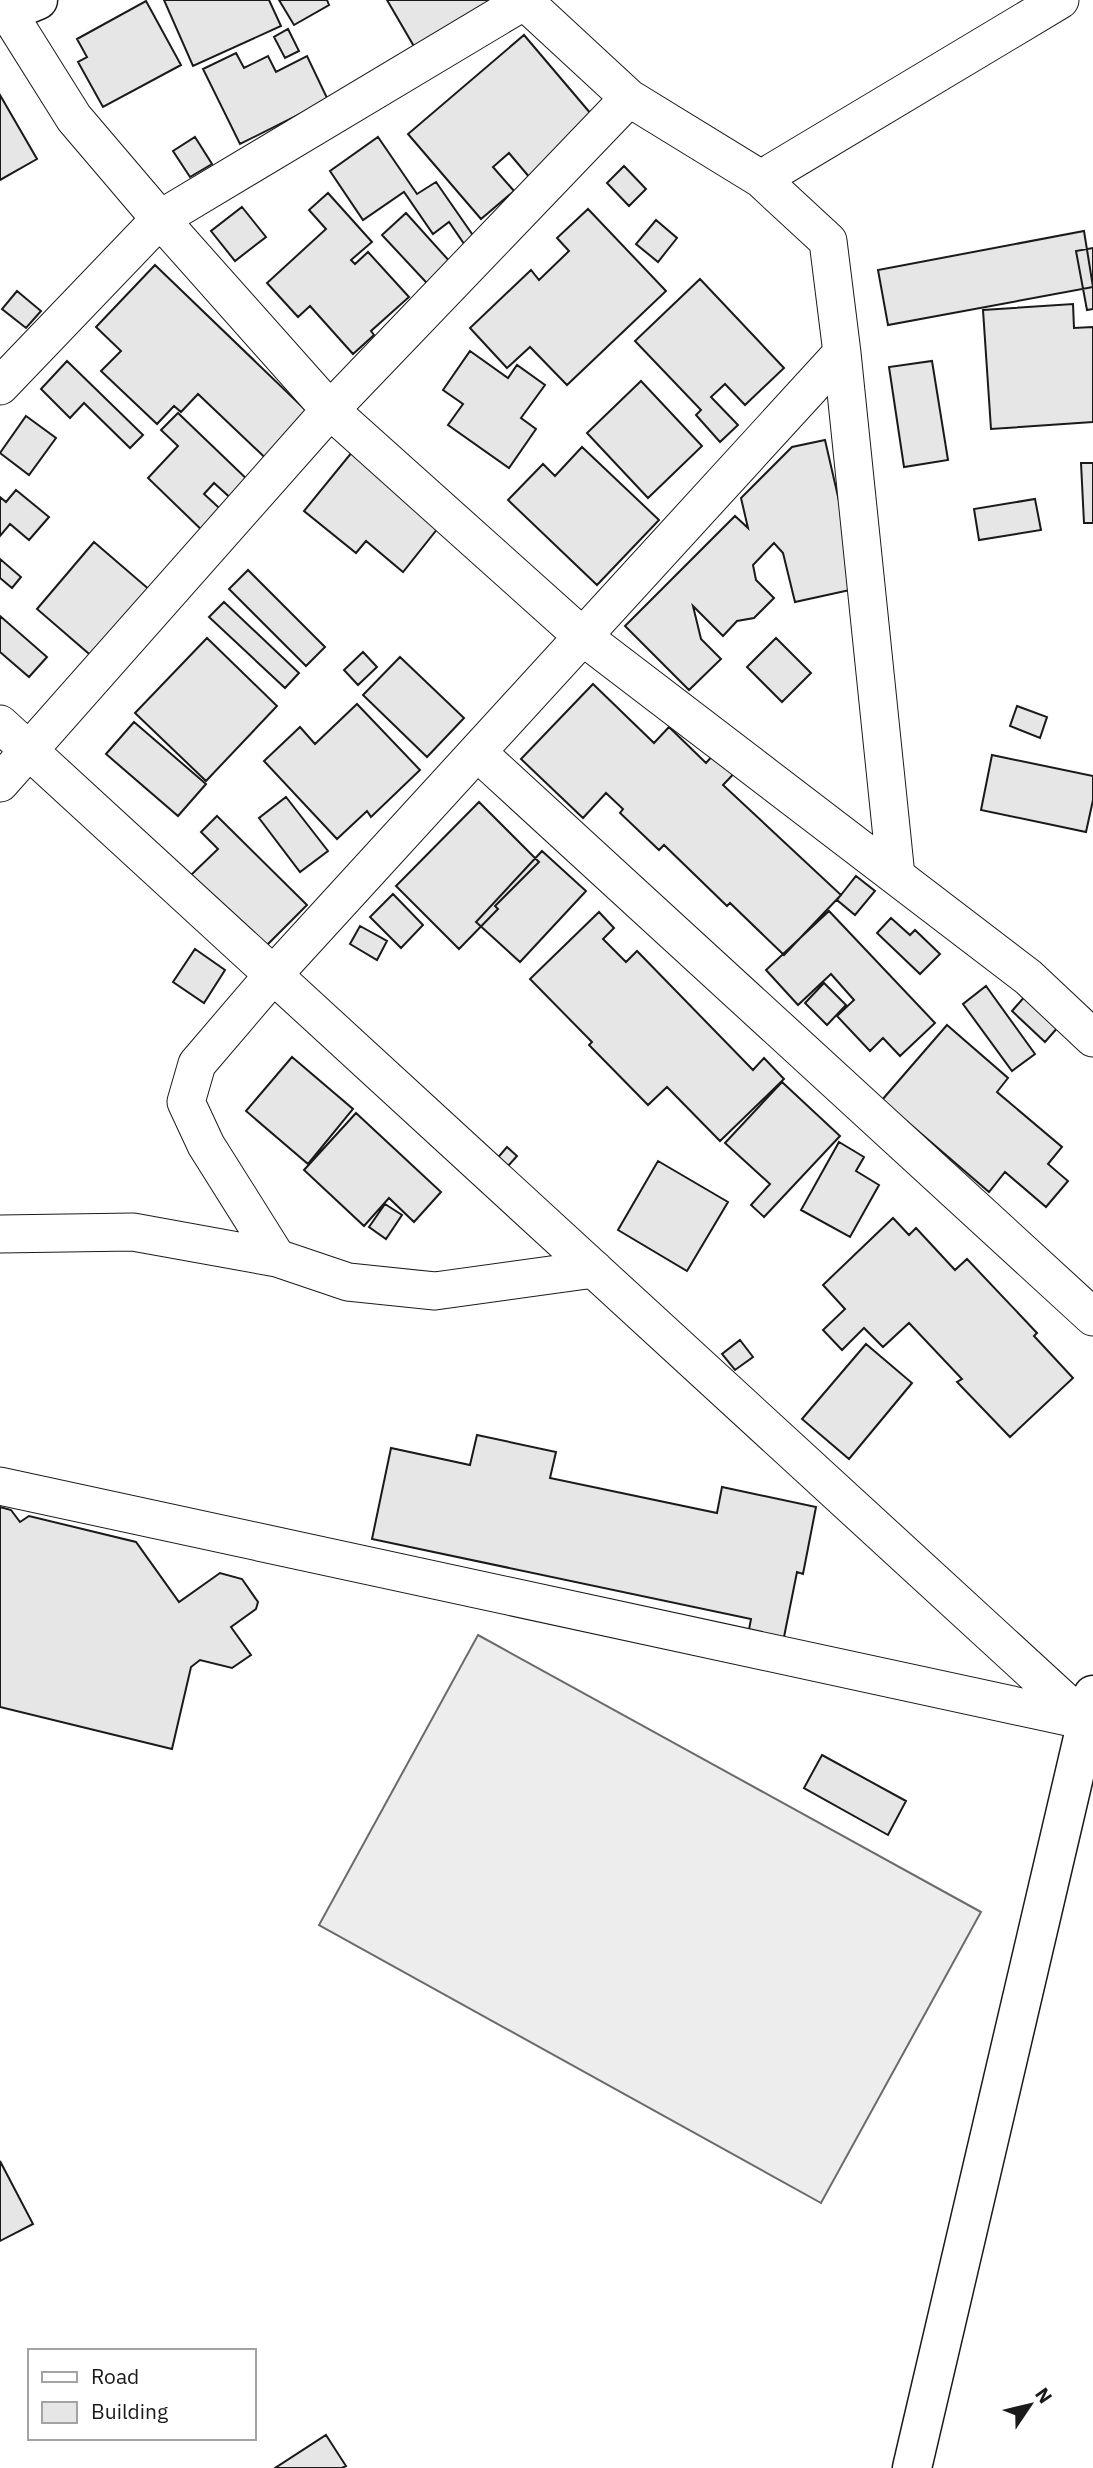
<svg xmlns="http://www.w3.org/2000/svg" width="1093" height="2468" font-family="'IBM Plex Sans',sans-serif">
<rect width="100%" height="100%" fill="#fff"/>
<path fill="#ededed" stroke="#6a6a6a" stroke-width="2" d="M478 1635 981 1912 821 2203 319 1925Z"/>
<path fill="#e6e6e6" stroke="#1a1a1a" stroke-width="2" d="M164 0H269L281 26 193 66Z
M279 0H327L329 5 294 25Z
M387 0H493L415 48Z
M146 1 181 65 103 107 78 62 87 57 77 39Z
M288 29 299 51 285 58 274 37Z
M524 35 597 121 530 178 509 153 493 167 514 191 481 219 408 134Z
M236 53 244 68 268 56 276 72 307 56 328 100 240 144 203 69Z
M0 95 37 159 0 180Z
M195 137 212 164 190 177 173 151Z
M378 137 417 194 436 182 479 244 469 251 449 222 433 234 404 192 363 220 330 171Z
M624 166 646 189 629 206 607 183Z
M328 193 372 242 351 260 355 264 368 252 409 297 371 331 374 335 353 354 310 306 298 317 267 283 326 229 309 210Z
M242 207 266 237 235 261 211 231Z
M588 209 666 291 567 385 530 347 507 368 470 328 531 270 539 280 569 251 557 238Z
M406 213 461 274 438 295 382 235Z
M656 220 677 238 658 262 636 244Z
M1084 231 1093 287 888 325 878 270Z
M1093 248V309L1087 310 1076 251Z
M155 265 317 421 277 469 198 394 181 412 174 406 157 424 101 371 121 351 96 327Z
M700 279 784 368 745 405 725 384 711 397 738 425 720 442 696 415 701 410 635 341Z
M17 291 41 311 26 328 2 309Z
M1073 304 1074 328 1093 327V422L991 429 983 310Z
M470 351 508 378 517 365 545 385 521 418 536 429 509 468 448 425 463 404 443 390Z
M67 361 143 435 130 448 84 403 70 418 41 389Z
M932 361 948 460 904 467 889 367Z
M641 381 702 446 648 498 587 433Z
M178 413 252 484 235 502 214 483 204 494 229 517 210 538 148 478 178 446 161 430Z
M26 416 56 438 29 475 0 453Z
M825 440 859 588 795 602 783 553 774 543 753 565 756 580 774 598 754 618 737 621 723 636 693 606 701 639 721 659 689 690 625 626 735 516 748 528 741 498 792 447Z
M357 446 446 518 403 572 366 541 356 553 304 511Z
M582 447 659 520 597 585 508 500 543 464 555 476Z
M1081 463H1093V523H1084Z
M16 490 49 517 29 540 10 524 0 536V497L6 502Z
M1035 499 1041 530 979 540 974 509Z
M94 542 151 591 95 659 37 609Z
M0 559 21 577 12 588 0 578Z
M248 570 325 647 306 666 229 589Z
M224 602 299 673 285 688 209 617Z
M0 616 47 657 29 677 0 652Z
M207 638 277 706 206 781 135 713Z
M776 638 811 673 782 702 747 667Z
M363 652 377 667 358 685 344 670Z
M400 657 464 718 427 757 363 695Z
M593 684 654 743 669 727 706 763 724 743 744 763 723 785 841 895 784 955 730 903 727 906 664 845 659 850 620 813 623 809 606 793 583 818 521 759Z
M357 704 420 770 371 817 367 811 337 839 264 761 300 727 315 744Z
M1017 706 1047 717 1040 738 1010 726Z
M134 722 206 784 178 816 106 754Z
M992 755 1093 776V800L1086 832 981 810Z
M286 797 328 851 300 872 259 818Z
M479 802 539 862 495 906 498 909 459 949 396 886Z
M217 816 307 905 264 948 191 875 218 849 201 832Z
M542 851 586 891 520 962 476 922Z
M856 876 875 891 855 915 837 900Z
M393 894 423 925 401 948 370 917Z
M829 911 935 1023 900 1056 883 1038 870 1051 837 1016 854 1000 831 974 798 1005 766 970Z
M599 912 614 928 603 939 626 962 637 951 753 1070 764 1058 784 1079 720 1141 667 1087 648 1105 589 1045 592 1042 530 979Z
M891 918 910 935 915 930 940 954 920 974 877 933Z
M360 926 387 941 377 960 350 944Z
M195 949 225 970 204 1003 173 982Z
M824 983 846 1005 827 1025 805 1003Z
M986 986 1035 1054 1012 1071 963 1004Z
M1026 995 1059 1026 1045 1042 1012 1011Z
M947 1025 1008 1078 997 1092 1062 1147 1048 1164 1068 1181 1046 1207 1005 1172 989 1192 882 1100Z
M292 1057 353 1109 308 1164 246 1111Z
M782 1082 840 1136 764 1217 751 1205 770 1184 725 1143Z
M356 1113 441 1192 414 1222 389 1198 364 1226 304 1170Z
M839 1142 864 1157 856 1171 879 1185 850 1237 801 1210Z
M507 1147 517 1156 497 1178 487 1170Z
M658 1161 728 1202 687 1271 618 1230Z
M385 1204 402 1215 386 1239 369 1227Z
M893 1218 909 1235 916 1228 955 1270 967 1259 1037 1333 1034 1336 1073 1378 1010 1437 957 1382 962 1379 909 1323 883 1347 864 1328 842 1350 823 1330 845 1309 823 1285Z
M740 1340 753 1357 735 1370 722 1354Z
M866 1344 912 1383 849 1459 802 1419Z
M477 1435 556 1452 550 1478 717 1513 722 1487 816 1507 803 1574 797 1572 782 1647 747 1640 751 1619 372 1539 391 1448 470 1465Z
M0 1507 11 1510 20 1522 29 1516 136 1542 179 1602 220 1573 242 1579 258 1602 256 1609 231 1627 251 1655 232 1668 200 1660 191 1667 172 1749 0 1707Z
M822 1755 906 1801 888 1835 804 1788Z
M0 2161 33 2224 0 2241Z
M326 2435 346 2466 342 2468H275Z"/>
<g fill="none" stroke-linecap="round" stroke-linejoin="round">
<defs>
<path id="street" d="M0 0 74 118 160 219 330 410 582 636 1028 977 1093 1038
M523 0 629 98 761 179 828 241 842 353 896 876
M761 179 1060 0
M0 386 160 219 526 0
M0 724 1087 1722
M477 752 1093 1317
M0 783 330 410 629 98
M0 1234 133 1232 277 1258 348 1282 435 1291 594 1269
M277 1258 206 1145 186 1102 197 1064 273 975 842 353
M0 1486 1086 1721"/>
<path id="secondary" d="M0 16 38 0
M912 2468 1093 1695"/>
</defs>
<use href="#street" stroke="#1a1a1a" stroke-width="39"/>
<use href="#secondary" stroke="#1a1a1a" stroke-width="41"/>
<use href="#street" stroke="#fff" stroke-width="37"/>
<use href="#secondary" stroke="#fff" stroke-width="38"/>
</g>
<rect x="28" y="2349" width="228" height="91" fill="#ffffff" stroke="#a3a3a3" stroke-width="2"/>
<rect x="42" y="2372" width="35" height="10" fill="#ffffff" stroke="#a3a3a3" stroke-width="2"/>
<text x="91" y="2384" font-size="21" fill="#1a1a1a">Road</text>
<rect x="42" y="2402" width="35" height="21" fill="#e6e6e6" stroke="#a3a3a3" stroke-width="2"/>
<text x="91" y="2419" font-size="21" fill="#1a1a1a">Building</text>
<g transform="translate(1030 2405) rotate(55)" stroke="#ffffff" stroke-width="5" paint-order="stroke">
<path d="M0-5L12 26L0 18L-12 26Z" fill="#1a1a1a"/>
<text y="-10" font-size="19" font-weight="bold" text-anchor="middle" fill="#1a1a1a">N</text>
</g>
</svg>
